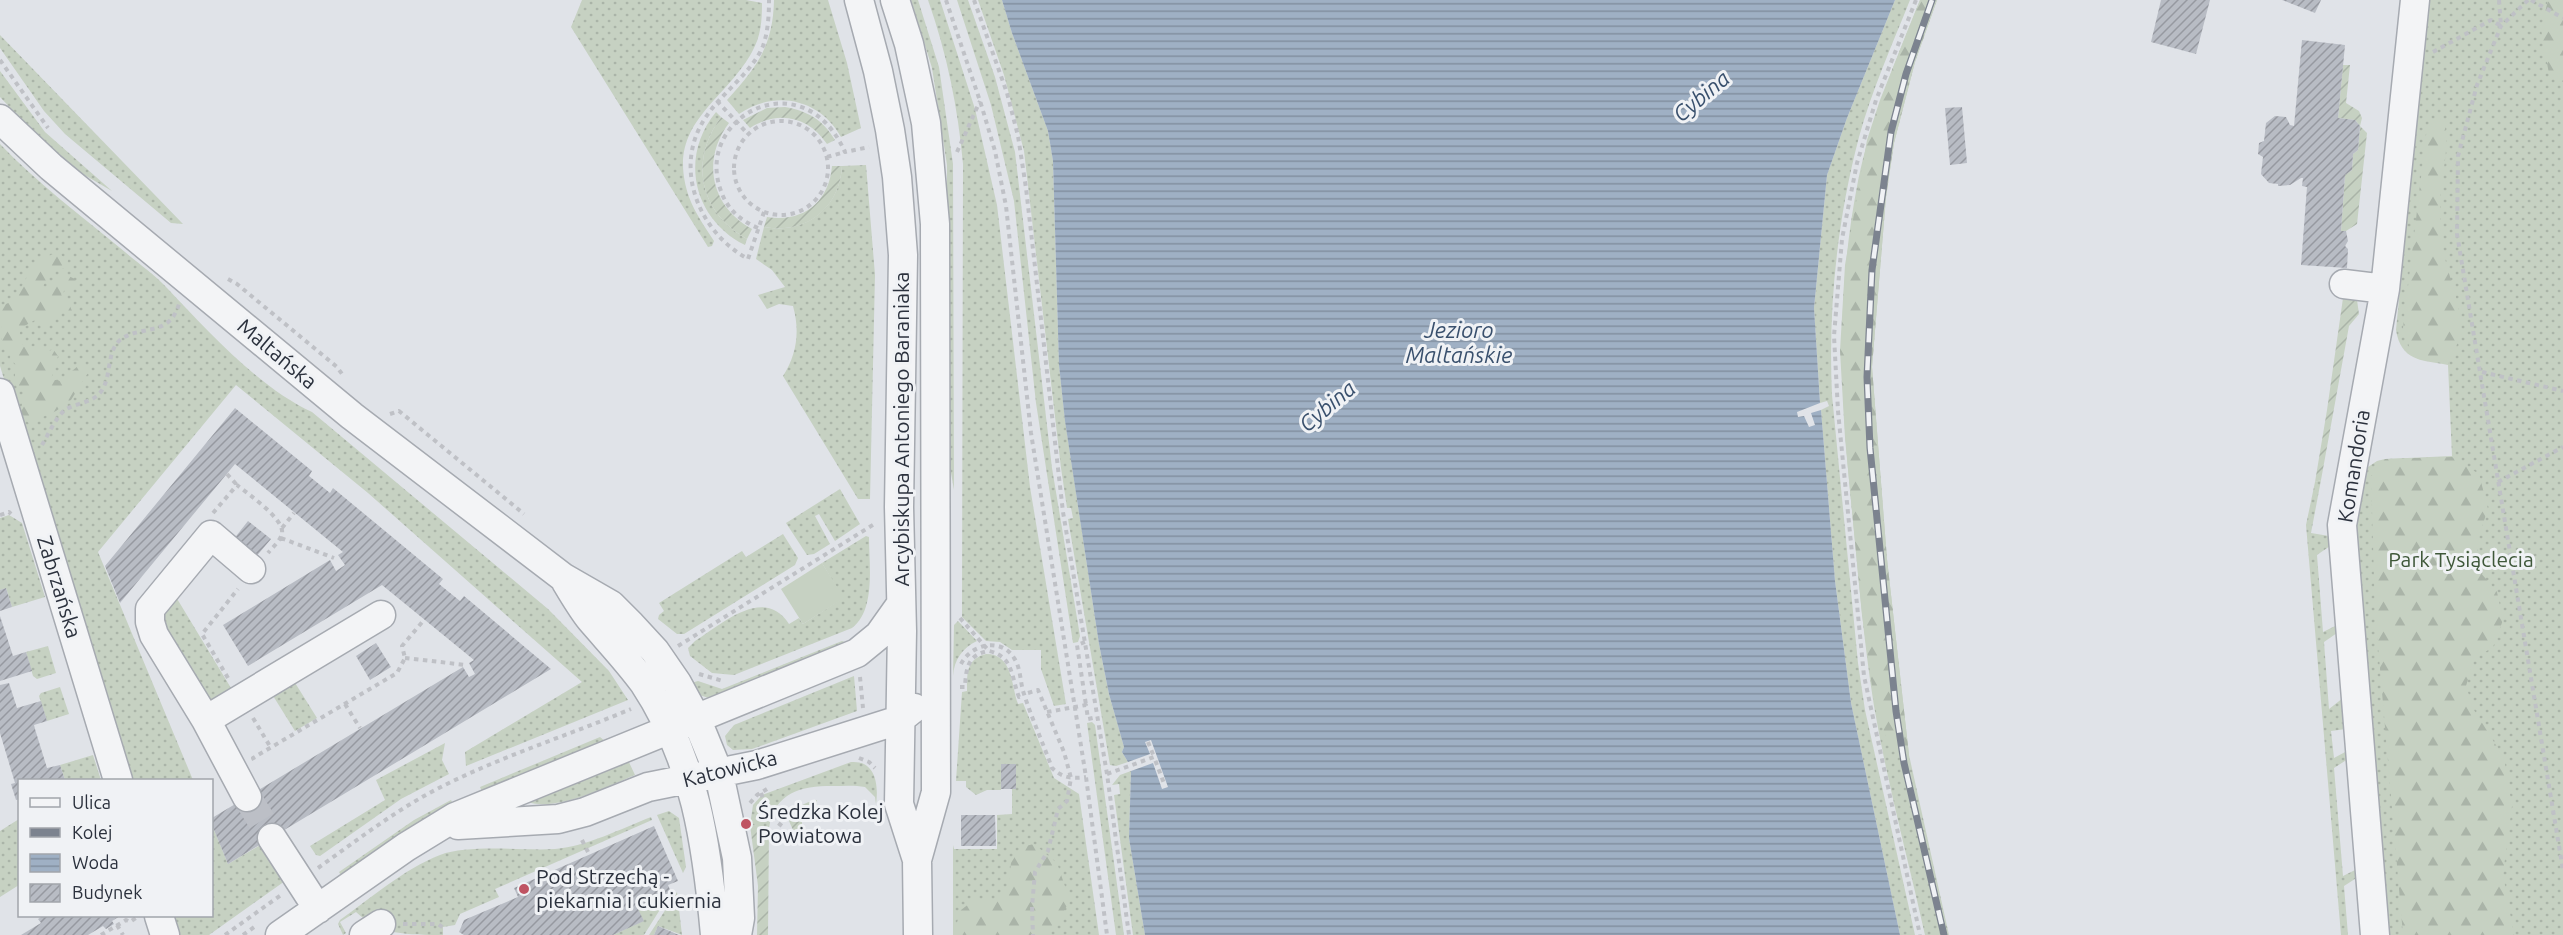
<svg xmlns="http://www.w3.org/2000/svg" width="2563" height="935" font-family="Ubuntu,sans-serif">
<defs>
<pattern id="grass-dots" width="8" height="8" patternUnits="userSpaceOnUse" patternTransform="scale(1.5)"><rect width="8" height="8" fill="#c6d1c2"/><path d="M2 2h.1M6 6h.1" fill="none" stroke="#aab4a8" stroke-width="1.8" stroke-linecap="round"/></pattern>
<pattern id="forest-firs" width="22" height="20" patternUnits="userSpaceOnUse" patternTransform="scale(1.5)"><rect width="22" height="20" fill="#c6d1c2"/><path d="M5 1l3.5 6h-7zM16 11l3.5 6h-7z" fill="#aab4a8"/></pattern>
<pattern id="garden-furrows" width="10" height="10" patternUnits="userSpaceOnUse" patternTransform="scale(1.5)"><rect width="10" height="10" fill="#c6d1c2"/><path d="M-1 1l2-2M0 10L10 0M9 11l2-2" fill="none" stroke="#aab4a8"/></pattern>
<pattern id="water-rules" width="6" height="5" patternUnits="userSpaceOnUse" patternTransform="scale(1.5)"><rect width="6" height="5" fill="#9fb0c4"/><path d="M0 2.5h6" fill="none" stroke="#8290a0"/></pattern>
<pattern id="building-hatch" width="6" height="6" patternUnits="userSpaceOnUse" patternTransform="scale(1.5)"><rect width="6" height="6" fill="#b8bcc4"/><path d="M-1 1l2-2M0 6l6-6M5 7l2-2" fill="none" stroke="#9699a0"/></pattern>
</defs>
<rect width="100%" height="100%" fill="#e0e3e8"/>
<path fill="url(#grass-dots)" d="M582 0H746L762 3C762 21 761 36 752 52 724 103 664 124 689 197 695 213 705 227 714 241L712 246 708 247 571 27Z
M774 0H828L847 63 861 128 841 137C820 99 775 89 739 114L727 100C757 67 773 46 774 0Z
M911 0H918L939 67 953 164 954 490 947 450V165L932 68Z
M928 0H940L975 109 997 205 1030 487 1066 704 1054 706 1041 669V650H1012L1000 642 986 641 962 617 963 164C958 108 947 54 928 0Z
M957 0H968L995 77 1015 152 1052 468 1080 636 1078 642 1073 643 1036 403 1014 201 991 105Z
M978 0H1002L1012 33 1048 131 1053 161 1059 365 1065 420 1099 644 1109 694 1124 747 1122 752 1128 762 1116 766 1110 765 1068 519 1073 518 1071 508H1067L1061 468 1024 151 1004 75Z
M1895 0H1910C1892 45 1872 90 1859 137 1837 221 1828 308 1832 395L1858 663 1865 710 1915 935H1900L1851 703 1835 581 1821 410 1829 406 1827 401 1820 403 1814 308 1827 175 1847 118Z
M1920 0H1937L1915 62 1894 143 1886 197 1872 367 1887 559 1909 755 1949 935H1925C1908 859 1887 782 1874 706 1863 638 1858 569 1851 501 1840 388 1836 294 1858 181 1871 118 1896 60 1920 0Z
M2428 0H2563V935H2389L2357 541 2356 502 2362 471 2377 461 2385 459 2452 456 2448 365C2421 360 2401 361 2396 330Z
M0 35 183 224 171 223 65 134 44 111 0 48Z
M0 71 45 132 112 191 62 162 0 97Z
M716 112 721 117C689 161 699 212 747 239L745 245C693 219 679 157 716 112Z
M0 144C38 184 83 217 125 252 139 264 155 275 167 288 207 330 259 388 312 412L548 609 609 671 628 700 466 766 465 752 582 682 368 493 236 385 98 552 193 780H127L0 366Z
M866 165 875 275 870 499H858L783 376C797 354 800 331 793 306L779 304 767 309 758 295 785 287 772 270 756 259 764 227C805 235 840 208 842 166Z
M2321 480 2311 533 2329 536 2330 546 2317 555 2323 632 2337 625V633L2324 642 2329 709 2343 698 2346 729 2331 731 2334 758 2347 751 2348 759 2334 768 2343 876 2357 869 2358 877 2344 886 2348 935H2341L2306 525 2315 482Z
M840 489 860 524 835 541 819 514 815 516 830 544 814 554 807 555 786 523Z
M9 515 22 523 45 597 12 607 6 588 0 590V518Z
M783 534 798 558 795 565 684 634H677L658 619 659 615 664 611 659 603 742 551 746 557Z
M866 536 869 537C869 564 876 610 852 628L734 675 712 673 690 656 688 648 695 641C722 624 764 585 789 624L799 618 803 624 843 598 822 563Z
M173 592 234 693 206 702 158 629Z
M958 621 977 641C962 648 954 660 953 676L954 625Z
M842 641 848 643 712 699 696 694 688 684 698 681 722 689Z
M48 646 56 673 37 679 33 676 26 652Z
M986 654C1013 654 1011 685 1018 704L1023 703 1054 778 1079 794 1099 935H953V845L954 849H997V815L1012 814V789L1001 764V790H987L976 795 966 787V781H956L962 692 967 691C967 674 966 659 986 654Z
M854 676 857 711 752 749 733 750 727 745 725 736 734 725Z
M292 678 317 718 295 731 270 691Z
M60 687 69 714 47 721 39 696 41 693Z
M1092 722 1095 725 1124 935H1116L1087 723Z
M600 737 606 742 483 794 480 787Z
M445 743 442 760 449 774 401 799 320 856 316 855 310 846 385 800 376 780Z
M93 755 101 780H65L60 765Z
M627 758 635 775C608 786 557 812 528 802Z
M851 762C875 760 879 784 876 804L875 797 865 787C855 785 843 786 832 786 801 786 775 792 769 828L750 825 753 805 762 795Z
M1131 771 1129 838 1145 935H1133L1114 795 1120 794 1119 784 1112 785 1120 775Z
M451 800 454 807 343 879 339 872 414 820Z
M669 811 679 818 686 867 683 873 657 815Z
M651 817 652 820 495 889 499 897 460 914 455 925 443 927V935C407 935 380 935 356 912L340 922 346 933 343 935 338 924 340 920C371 898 404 869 440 855 470 844 522 851 555 849 588 846 620 829 651 817Z
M19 819V885L0 897V831Z
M212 825 228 864 267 841 285 881 209 935H175L169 916H212Z
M671 892 644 935H613L643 921 637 907Z
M677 892 682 935 658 926 654 935H649Z"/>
<path fill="url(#forest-firs)" d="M1920 0H1937L1915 62 1894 143 1886 197 1872 367 1887 559 1909 755 1899 754 1890 747 1875 708 1862 615 1845 438 1840 351 1845 265 1867 140 1880 100Z
M2548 0H2563V82L2549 74 2541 29Z
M2436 119 2444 122C2451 150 2440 176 2440 204 2440 220 2441 239 2444 254 2453 296 2473 323 2448 364L2418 359 2409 346 2403 328 2427 127Z
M58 253 68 260 65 268 53 269 43 286 47 288 56 283 53 279 62 273 75 279 77 288 65 290 61 295 67 299 72 311 69 314 64 312 48 320 43 328 35 320 21 328 19 337 24 347 44 346 42 355 53 349 58 356 51 379 60 381 78 366 91 368 71 400 56 411 29 423 20 416 24 392C14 383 14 378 16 365L10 358 11 350 2 341 0 306 14 301C27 280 31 258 58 253Z
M2452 457 2479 474 2488 509 2477 541 2480 572 2497 592 2503 620 2493 647 2474 659 2466 686 2474 710 2504 758 2512 806 2503 874 2514 935H2403L2375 611 2371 476 2385 459Z
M1034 844 1057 863 1070 901 1049 935H953L961 910 974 900 991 901 1008 891 1011 863 1021 847Z"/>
<path fill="url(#garden-furrows)" d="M2343 65H2350L2346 103 2359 111 2362 118 2360 126 2367 133 2357 224 2346 231H2341L2345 175 2352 170 2353 154 2358 150 2360 126 2355 120 2338 118Z
M785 107C808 111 823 120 835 140L827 144C808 116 778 110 750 128L743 120 767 108Z
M721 117 729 123C701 160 711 207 752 229L747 239C699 212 689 161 721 117Z
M832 166H842C840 208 806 235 764 227L767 217C803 223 829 202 832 166Z
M2344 291 2357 300 2359 314 2349 326 2321 480 2315 482 2327 410Z
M817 800 816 816H802V831L793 830 789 821C795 809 803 802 817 800Z
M750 825 769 828 768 935H757L758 886Z"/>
<path fill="#c6d1c2" d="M822 563 844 598 803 624 781 589Z"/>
<path fill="url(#water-rules)" d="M1002 0H1895L1847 118 1827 175 1814 308 1820 403 1797 412 1798 417 1804 416 1809 427 1815 425 1811 413 1821 410 1835 581 1851 703 1900 935H1145L1129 838 1131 771 1153 763 1162 789 1168 787 1151 740 1145 742 1150 754 1128 762 1122 752 1124 747 1109 694 1099 644 1065 421 1059 365 1053 161 1048 131 1012 33Z"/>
<path fill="url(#building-hatch)" d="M2161 0H2210L2196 54 2151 42Z
M2282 0H2321L2315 13Z
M2302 40 2345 45 2338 118 2355 120 2360 126 2358 150 2353 154 2352 170 2345 175 2341 231H2346L2348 241 2345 246 2348 249 2347 268 2301 265 2307 187 2302 186 2303 178H2301L2290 185 2278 186V184L2269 183 2261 174 2263 157 2258 154 2259 143 2264 141 2266 123 2275 116 2286 117 2290 125 2294 126Z
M1962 107 1967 163 1950 165 1945 108Z
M235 408 312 471 309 476 330 493 333 488 443 579 439 584 460 601 464 596 551 669 228 864 212 825V818L463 667 469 677 475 674 469 663 474 660 382 585 248 666 223 625 330 560 336 571 345 565 338 555 343 552 235 464 120 603 105 566Z
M248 521 271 539 255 558 233 540Z
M6 588 12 607 0 611V590Z
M0 616 13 656 26 652 32 671 0 681Z
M376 643 391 667 370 680 356 656Z
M9 683 17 708 41 701 47 721 34 725 35 729 47 768 60 765 65 780H20V799L16 800 11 784 15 783 0 733V685Z
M1001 764H1016V789H1001Z
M961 815H995L996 846H961Z
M654 826 678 881 668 885 671 892 637 907 644 921 613 935H464L459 932 464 920 518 897 514 888Z
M43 916H120L112 921 114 924 106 929 103 926 88 935H21L41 923 38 919Z
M658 926 679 935H654Z"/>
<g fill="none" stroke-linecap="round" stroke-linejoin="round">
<path stroke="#bcbfc6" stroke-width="28" stroke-dasharray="28 14" stroke-linecap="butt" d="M247 797 272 838"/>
<defs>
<path id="minor" d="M859 0 878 71 890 130 897 177 903 255 899 507 902 631 899 804 917 860 918 935
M895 0 909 44 926 123 935 224 936 792 917 860
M0 119 51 167 352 416 564 578 611 605 631 625 655 651 677 683 696 718 719 774 737 858 740 918 737 935
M2344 284 2385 289
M0 393 118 780
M566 582C574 595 582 609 591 620 609 641 628 661 644 683 695 760 707 845 715 935
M206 720 381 615
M247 797 206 720 154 635 150 622V609L211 535 251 569
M458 825 558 819 585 812 648 787 757 765 899 720 914 708
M272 838 318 909
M159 916 165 935
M280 935 406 847 455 817 857 653 879 635 901 604
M364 935 381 924
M2375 935 2342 525 2385 289 2415 0"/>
</defs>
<use href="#minor" stroke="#a6aab1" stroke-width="31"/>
<path stroke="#bfc1c6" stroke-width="4" stroke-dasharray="4.5 4.5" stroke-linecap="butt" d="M946 0 981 104 995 151 1006 206 1031 433 1086 777 1107 935
M974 0 1007 93 1018 136 1026 188 1063 512 1107 774 1129 935
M1916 0 1876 100 1857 163 1842 239 1834 336 1838 411 1864 676 1920 935
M2499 0 2501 26
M2528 0 2501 26 2477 85 2458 156 2457 234 2563 870
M2531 0 2563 18
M2433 52 2491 20 2501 26
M0 60 48 128
M717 101 747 133
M734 168a47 47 0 1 1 94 0a47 47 0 1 1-94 0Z
M957 152 980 101
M827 157 845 152
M764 212 748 259C697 231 671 164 708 114 724 91 752 72 763 46 768 32 769 15 769 0
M758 228C741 221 727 209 721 191 693 117 803 58 845 152L869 147
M228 279 237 284 337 367 342 374
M2482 372 2563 391
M390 414 399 411 524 514
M42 445C48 435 56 417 65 410 74 404 89 403 98 395 113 381 105 353 120 340 141 324 169 338 179 304
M227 474 237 485
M2498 482 2563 447
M213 513 237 485C248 494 285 519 282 534 280 541 272 548 268 553
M0 515 9 512 11 514
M282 528 294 513
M281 538 334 558
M960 618 989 651
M1085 642 1077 645 1086 705
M678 646 876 523
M405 658 466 665
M961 664C971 644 1001 637 1014 658 1021 668 1020 683 1024 694 1032 719 1043 743 1052 768 1062 778 1073 779 1086 777
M699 674 723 681
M860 677 863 708
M228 678 202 634 238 589
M960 687H965C966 668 968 654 989 651 1014 657 1011 677 1019 697L1021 696
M1028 693 1038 690 1064 752 1071 778 1067 801 1058 809 1048 851 1035 872 1032 907 1033 935
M345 704 360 728
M1047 712 1086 705 1088 719 1097 717
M253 718 271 748
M1148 742 1154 757
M859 758 869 762 875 768
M254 760 253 758 397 673 405 658 402 646 424 620
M1107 774 1154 757 1165 786
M761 793 770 817 782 826
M750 803 757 795 767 789
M582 840 588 852
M318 868C353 843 387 817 424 796 489 760 562 738 631 709
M403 924H438L445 929
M117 925 123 935
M101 935 126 920 130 922 137 917
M225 935 281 895
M243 935 257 925"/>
<use href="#minor" stroke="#f3f4f6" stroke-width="28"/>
<defs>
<path id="rail" d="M1932 0 1906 74 1891 132 1872 270 1867 377 1870 448 1896 711 1904 763 1944 935"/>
</defs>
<use href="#rail" stroke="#7c838f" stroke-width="7"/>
<use href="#rail" stroke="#f0f2f5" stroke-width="4.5" stroke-dasharray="14" stroke-linecap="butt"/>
</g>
<g fill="#bf5362" stroke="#f0f2f5" stroke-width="2">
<circle cx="746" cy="824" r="6"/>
<circle cx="524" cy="889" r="6"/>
</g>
<g text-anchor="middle" stroke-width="6" stroke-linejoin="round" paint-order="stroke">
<g font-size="21" fill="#2b313d" stroke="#f0f2f5">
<text transform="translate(277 354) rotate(40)" y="7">Maltańska</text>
<text transform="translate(902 429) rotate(-90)" y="7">Arcybiskupa Antoniego Baraniaka</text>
<text transform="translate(2354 466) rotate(-81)" y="7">Komandoria</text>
<text transform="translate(59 587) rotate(73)" y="7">Zabrzańska</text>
<text transform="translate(730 769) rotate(-14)" y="7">Katowicka</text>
</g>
<g font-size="21" fill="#3f583a" stroke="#f0f2f5">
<text x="2461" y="567">Park Tysiąclecia</text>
</g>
<g font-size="21" fill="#2b313d" stroke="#f0f2f5" text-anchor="start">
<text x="758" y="819">Średzka Kolej<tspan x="758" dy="24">Powiatowa</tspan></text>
<text x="536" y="884">Pod Strzechą -<tspan x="536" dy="24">piekarnia i cukiernia</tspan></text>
</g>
<g font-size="22" font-style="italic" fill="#39506d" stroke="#f0f2f5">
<text transform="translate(1701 96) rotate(-40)" y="8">Cybina</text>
<text x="1459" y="338">Jezioro<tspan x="1459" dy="25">Maltańskie</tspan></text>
<text transform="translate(1327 406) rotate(-40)" y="8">Cybina</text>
</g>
</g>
<rect x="18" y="779" width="195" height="138" fill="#f0f2f5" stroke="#a1a5ab" stroke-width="1.5"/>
<rect x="30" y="798" width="30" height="9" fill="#f3f4f6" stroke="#a1a5ab" stroke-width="1.5"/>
<text x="72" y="809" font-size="18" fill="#2b313d">Ulica</text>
<rect x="30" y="828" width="30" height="9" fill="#7c838f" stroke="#a1a5ab" stroke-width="1.5"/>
<text x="72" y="839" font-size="18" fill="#2b313d">Kolej</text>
<rect x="30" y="854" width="30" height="18" fill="url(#water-rules)" stroke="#a1a5ab" stroke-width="1.5"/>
<text x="72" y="869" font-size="18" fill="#2b313d">Woda</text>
<rect x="30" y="884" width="30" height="18" fill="url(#building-hatch)" stroke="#a1a5ab" stroke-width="1.5"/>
<text x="72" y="899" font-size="18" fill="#2b313d">Budynek</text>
</svg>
